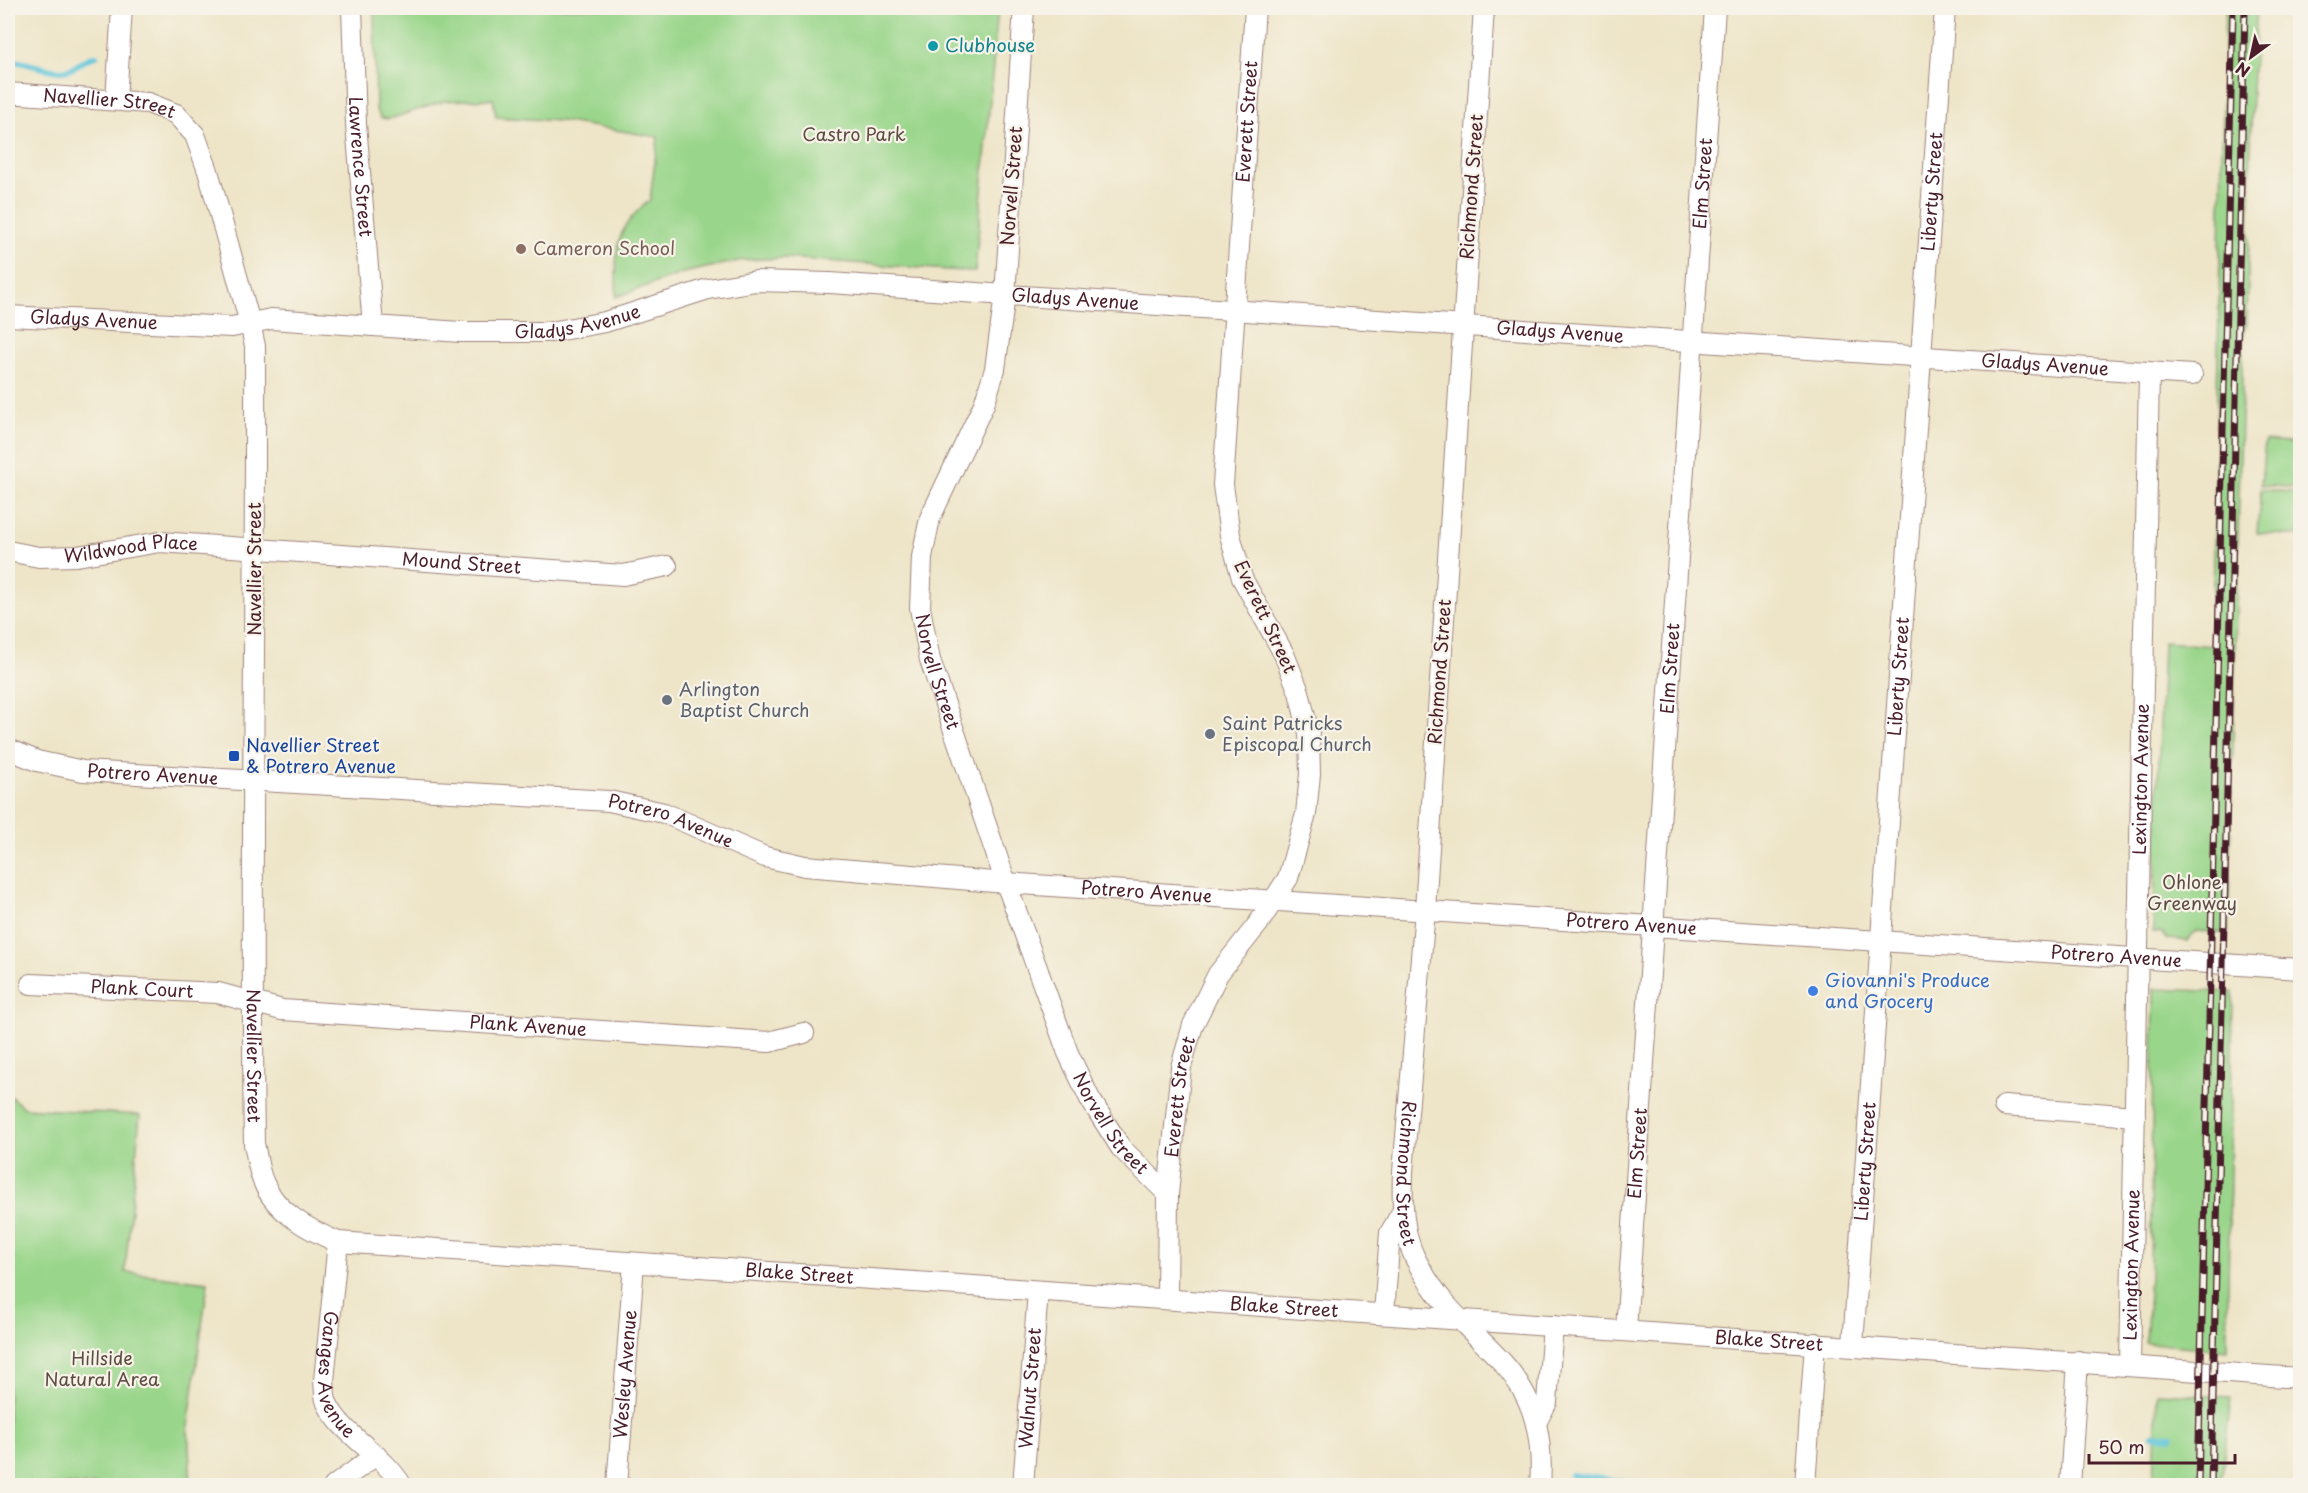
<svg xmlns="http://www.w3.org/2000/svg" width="2308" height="1493" font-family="'Playpen Sans',sans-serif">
<rect width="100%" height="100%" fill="#f7f3e8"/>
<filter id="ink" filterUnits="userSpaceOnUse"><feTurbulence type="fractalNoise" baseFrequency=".0167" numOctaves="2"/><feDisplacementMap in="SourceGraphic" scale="12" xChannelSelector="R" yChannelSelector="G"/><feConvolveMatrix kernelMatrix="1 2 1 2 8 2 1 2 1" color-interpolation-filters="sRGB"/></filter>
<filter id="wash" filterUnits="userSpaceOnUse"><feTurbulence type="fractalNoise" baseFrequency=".008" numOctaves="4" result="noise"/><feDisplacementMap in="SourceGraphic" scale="24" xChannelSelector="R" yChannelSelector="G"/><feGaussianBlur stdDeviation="1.35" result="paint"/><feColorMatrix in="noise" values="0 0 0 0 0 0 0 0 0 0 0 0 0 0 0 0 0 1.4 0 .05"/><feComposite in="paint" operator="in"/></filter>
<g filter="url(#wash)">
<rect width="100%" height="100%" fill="#eee5c8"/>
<path fill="#99d58a" stroke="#727a5a" stroke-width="1.5" d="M374 8H998L975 272 785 258 743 260 683 273 616 297C617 251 611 231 650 200L658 137 560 121 496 117 493 99 445 101 389 119 381 118 376 110Z
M2225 8H2257L2252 90 2247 324 2243 336 2228 933 2196 931 2188 941 2168 939 2161 932H2153L2163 642 2212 646Z
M2265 441 2300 444V488L2261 485Z
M2261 489 2300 493V536L2257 533Z
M2154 989 2233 992 2227 1350 2146 1343 2150 1276Z
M8 1094 24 1108 140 1115 125 1272 208 1282 188 1428 191 1485H8Z
M2157 1393 2231 1397 2221 1485H2154Z"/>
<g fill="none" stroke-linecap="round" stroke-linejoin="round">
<path stroke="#5dc5da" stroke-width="6" d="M8 61C26 60 43 71 61 71 76 71 82 58 96 56
M2153 1435 2172 1436
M1571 1475 1655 1486"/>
</g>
</g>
<g filter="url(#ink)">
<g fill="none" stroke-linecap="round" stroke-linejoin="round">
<defs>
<g id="minor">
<path id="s1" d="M352 8 356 124 373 326"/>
<path id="s2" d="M1024 8 1005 295 995 369 984 404 930 518 922 557 920 608 930 660 1006 883 1068 1053 1090 1099 1121 1148 1168 1194 1167 1299"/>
<path id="s3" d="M1484 8 1425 910 1403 1172C1402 1200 1402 1232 1415 1258 1462 1353 1550 1355 1540 1486"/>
<path id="s4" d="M8 93 148 103 176 114 195 135 208 171 250 323 255 346C256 612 250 878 254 1144 257 1156 258 1170 263 1181 275 1212 309 1230 338 1242L2300 1378"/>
<path d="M116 100 122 8"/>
<path id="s5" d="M8 316 232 327 271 319 461 332H551L605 322 708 289 756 281 830 283 2192 375"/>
<path id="s6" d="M8 551 39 557 77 556 160 542 623 575 667 566"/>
<path id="s7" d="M8 749 37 761 83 771 609 801 664 813 765 857 805 866 1006 883 2300 969"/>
<path id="s8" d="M31 984 218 993 282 1010 769 1042 804 1033"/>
<path d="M2004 1106 2135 1116"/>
<path id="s9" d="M1168 1194 1181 1067 1193 1025 1218 974 1258 924 1288 878 1306 814 1310 774 1309 733 1299 692 1284 654 1242 578 1230 535 1223 485 1255 8"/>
<path id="s10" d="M338 1242 324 1380C325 1388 324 1397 327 1403 343 1437 383 1453 402 1486"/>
<path d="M1384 1314 1390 1233 1402 1212"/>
<path id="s11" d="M1626 1330 1715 8"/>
<path id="s12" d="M1853 1345 1945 8"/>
<path id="s13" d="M2130 1364 2149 373"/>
<path d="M1537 1421 1547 1402 1553 1326"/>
<path d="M334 1486 376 1455"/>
<path id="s14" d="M617 1486 634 1263"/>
<path id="s15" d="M1023 1486 1038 1291"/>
<path d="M1805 1486 1815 1343"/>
<path d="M2070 1486 2078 1361"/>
</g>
</defs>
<use href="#minor" stroke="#9c827a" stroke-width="22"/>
<use href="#minor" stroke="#fff" stroke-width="20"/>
<defs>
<path id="rail" d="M2198 1486 2233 8
M2211 1486 2245 8"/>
</defs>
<use href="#rail" stroke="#4a1f2b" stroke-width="7"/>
<use href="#rail" stroke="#f7f3e8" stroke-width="4.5" stroke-dasharray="14" stroke-linecap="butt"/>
</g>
</g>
<circle fill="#0f9aa8" stroke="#f7f3e8" stroke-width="2" cx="933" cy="46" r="6"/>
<circle fill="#8d6e63" stroke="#f7f3e8" stroke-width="2" cx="521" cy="249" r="6"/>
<g fill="#6b7280" stroke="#f7f3e8" stroke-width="2">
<circle cx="667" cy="700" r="6"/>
<circle cx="1210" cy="734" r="6"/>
</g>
<rect fill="#1a4fb4" stroke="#f7f3e8" stroke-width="2" x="228" y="750" width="12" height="12" rx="3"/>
<circle fill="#3f7fe0" stroke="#f7f3e8" stroke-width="2" cx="1813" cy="991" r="6"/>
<g text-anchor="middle" stroke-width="4.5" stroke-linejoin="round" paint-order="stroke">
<g font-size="18" fill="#0d838f" stroke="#f7f3e8" text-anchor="start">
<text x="945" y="52">Clubhouse</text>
</g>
<g font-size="18" fill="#4a1f2b" stroke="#f7f3e8">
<text dy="6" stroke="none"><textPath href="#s4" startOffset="102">Navellier Street</textPath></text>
<text dy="6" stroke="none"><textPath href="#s9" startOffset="1124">Everett Street</textPath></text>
<text dy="6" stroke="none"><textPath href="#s1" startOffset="159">Lawrence Street</textPath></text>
<text dy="6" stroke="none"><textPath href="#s11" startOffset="1149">Elm Street</textPath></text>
<text transform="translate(1012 186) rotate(-86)" y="6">Norvell Street</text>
<text transform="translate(1472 187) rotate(-86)" y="6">Richmond Street</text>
<text dy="6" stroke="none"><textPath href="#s12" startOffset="1156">Liberty Street</textPath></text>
<text dy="6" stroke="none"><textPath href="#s5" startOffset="1076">Gladys Avenue</textPath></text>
<text dy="6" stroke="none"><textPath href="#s5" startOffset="86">Gladys Avenue</textPath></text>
<text dy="6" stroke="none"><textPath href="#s5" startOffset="572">Gladys Avenue</textPath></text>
<text dy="6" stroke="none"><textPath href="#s5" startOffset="1562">Gladys Avenue</textPath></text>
<text dy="6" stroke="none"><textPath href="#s5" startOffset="2048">Gladys Avenue</textPath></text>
<text dy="6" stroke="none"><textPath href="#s6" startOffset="124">Wildwood Place</textPath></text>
<text dy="6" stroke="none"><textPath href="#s6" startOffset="456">Mound Street</textPath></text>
<text transform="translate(255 569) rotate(-90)" y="6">Navellier Street</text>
<text transform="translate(1265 617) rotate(65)" y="6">Everett Street</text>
<text dy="6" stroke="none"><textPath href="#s11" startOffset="663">Elm Street</textPath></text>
<text dy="6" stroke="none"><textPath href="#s2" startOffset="682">Norvell Street</textPath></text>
<text transform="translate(1440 672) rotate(-86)" y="6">Richmond Street</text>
<text dy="6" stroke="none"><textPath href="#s12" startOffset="670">Liberty Street</textPath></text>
<text dy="6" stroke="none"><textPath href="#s7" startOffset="148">Potrero Avenue</textPath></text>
<text dy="6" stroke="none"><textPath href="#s13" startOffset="585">Lexington Avenue</textPath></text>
<text dy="6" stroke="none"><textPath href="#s7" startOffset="670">Potrero Avenue</textPath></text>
<text dy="6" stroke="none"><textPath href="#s7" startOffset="1155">Potrero Avenue</textPath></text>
<text dy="6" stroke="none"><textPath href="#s7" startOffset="1641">Potrero Avenue</textPath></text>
<text dy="6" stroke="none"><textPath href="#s7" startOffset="2127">Potrero Avenue</textPath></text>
<text dy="6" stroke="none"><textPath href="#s8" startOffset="111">Plank Court</textPath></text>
<text dy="6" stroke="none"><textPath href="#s8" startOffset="500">Plank Avenue</textPath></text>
<text dy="6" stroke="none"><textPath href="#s4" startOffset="1128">Navellier Street</textPath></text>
<text dy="6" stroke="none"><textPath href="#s9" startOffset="98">Everett Street</textPath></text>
<text dy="6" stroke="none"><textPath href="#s2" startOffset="1168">Norvell Street</textPath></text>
<text dy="6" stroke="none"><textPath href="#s11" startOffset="177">Elm Street</textPath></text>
<text dy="6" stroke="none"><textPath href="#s12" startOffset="184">Liberty Street</textPath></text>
<text dy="6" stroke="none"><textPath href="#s3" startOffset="1168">Richmond Street</textPath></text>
<text dy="6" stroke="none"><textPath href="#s13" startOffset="99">Lexington Avenue</textPath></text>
<text dy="6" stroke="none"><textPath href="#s4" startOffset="1816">Blake Street</textPath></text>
<text dy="6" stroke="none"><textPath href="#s4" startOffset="2302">Blake Street</textPath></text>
<text dy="6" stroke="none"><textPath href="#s4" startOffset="2788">Blake Street</textPath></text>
<text dy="6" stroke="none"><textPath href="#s10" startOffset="136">Ganges Avenue</textPath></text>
<text dy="6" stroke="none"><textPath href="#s14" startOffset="112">Wesley Avenue</textPath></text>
<text dy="6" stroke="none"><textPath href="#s15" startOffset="98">Walnut Street</textPath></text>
</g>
<g font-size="18" fill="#5e4c43" stroke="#f7f3e8">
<text x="854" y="141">Castro Park</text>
<text x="2192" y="889">Ohlone<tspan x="2192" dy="21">Greenway</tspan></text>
<text x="102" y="1365">Hillside<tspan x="102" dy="21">Natural Area</tspan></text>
</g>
<g font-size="18" fill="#785e54" stroke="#f7f3e8" text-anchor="start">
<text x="533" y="255">Cameron School</text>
</g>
<g font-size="18" fill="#5b616d" stroke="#f7f3e8" text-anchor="start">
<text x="679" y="696">Arlington<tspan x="679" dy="21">Baptist Church</tspan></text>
<text x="1222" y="730">Saint Patricks<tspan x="1222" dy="21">Episcopal Church</tspan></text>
</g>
<g font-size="18" fill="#164399" stroke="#f7f3e8" text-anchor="start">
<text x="246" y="752">Navellier Street<tspan x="246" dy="21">&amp; Potrero Avenue</tspan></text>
</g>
<g font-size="18" fill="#366cbe" stroke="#f7f3e8" text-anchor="start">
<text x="1825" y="987">Giovanni's Produce<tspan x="1825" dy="21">and Grocery</tspan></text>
</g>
</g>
<rect width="2308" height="1493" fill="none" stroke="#f7f3e8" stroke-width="30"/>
<g transform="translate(2251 57) rotate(213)" stroke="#f7f3e8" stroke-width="4.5" paint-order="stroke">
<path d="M0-4.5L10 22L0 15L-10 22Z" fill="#4a1f2b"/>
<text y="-9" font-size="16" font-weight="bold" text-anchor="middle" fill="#4a1f2b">N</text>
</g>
<path d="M2089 1454v9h146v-9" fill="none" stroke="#4a1f2b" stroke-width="3"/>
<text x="2098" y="1454" font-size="18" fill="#4a1f2b" stroke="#f7f3e8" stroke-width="4.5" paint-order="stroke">50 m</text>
</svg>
